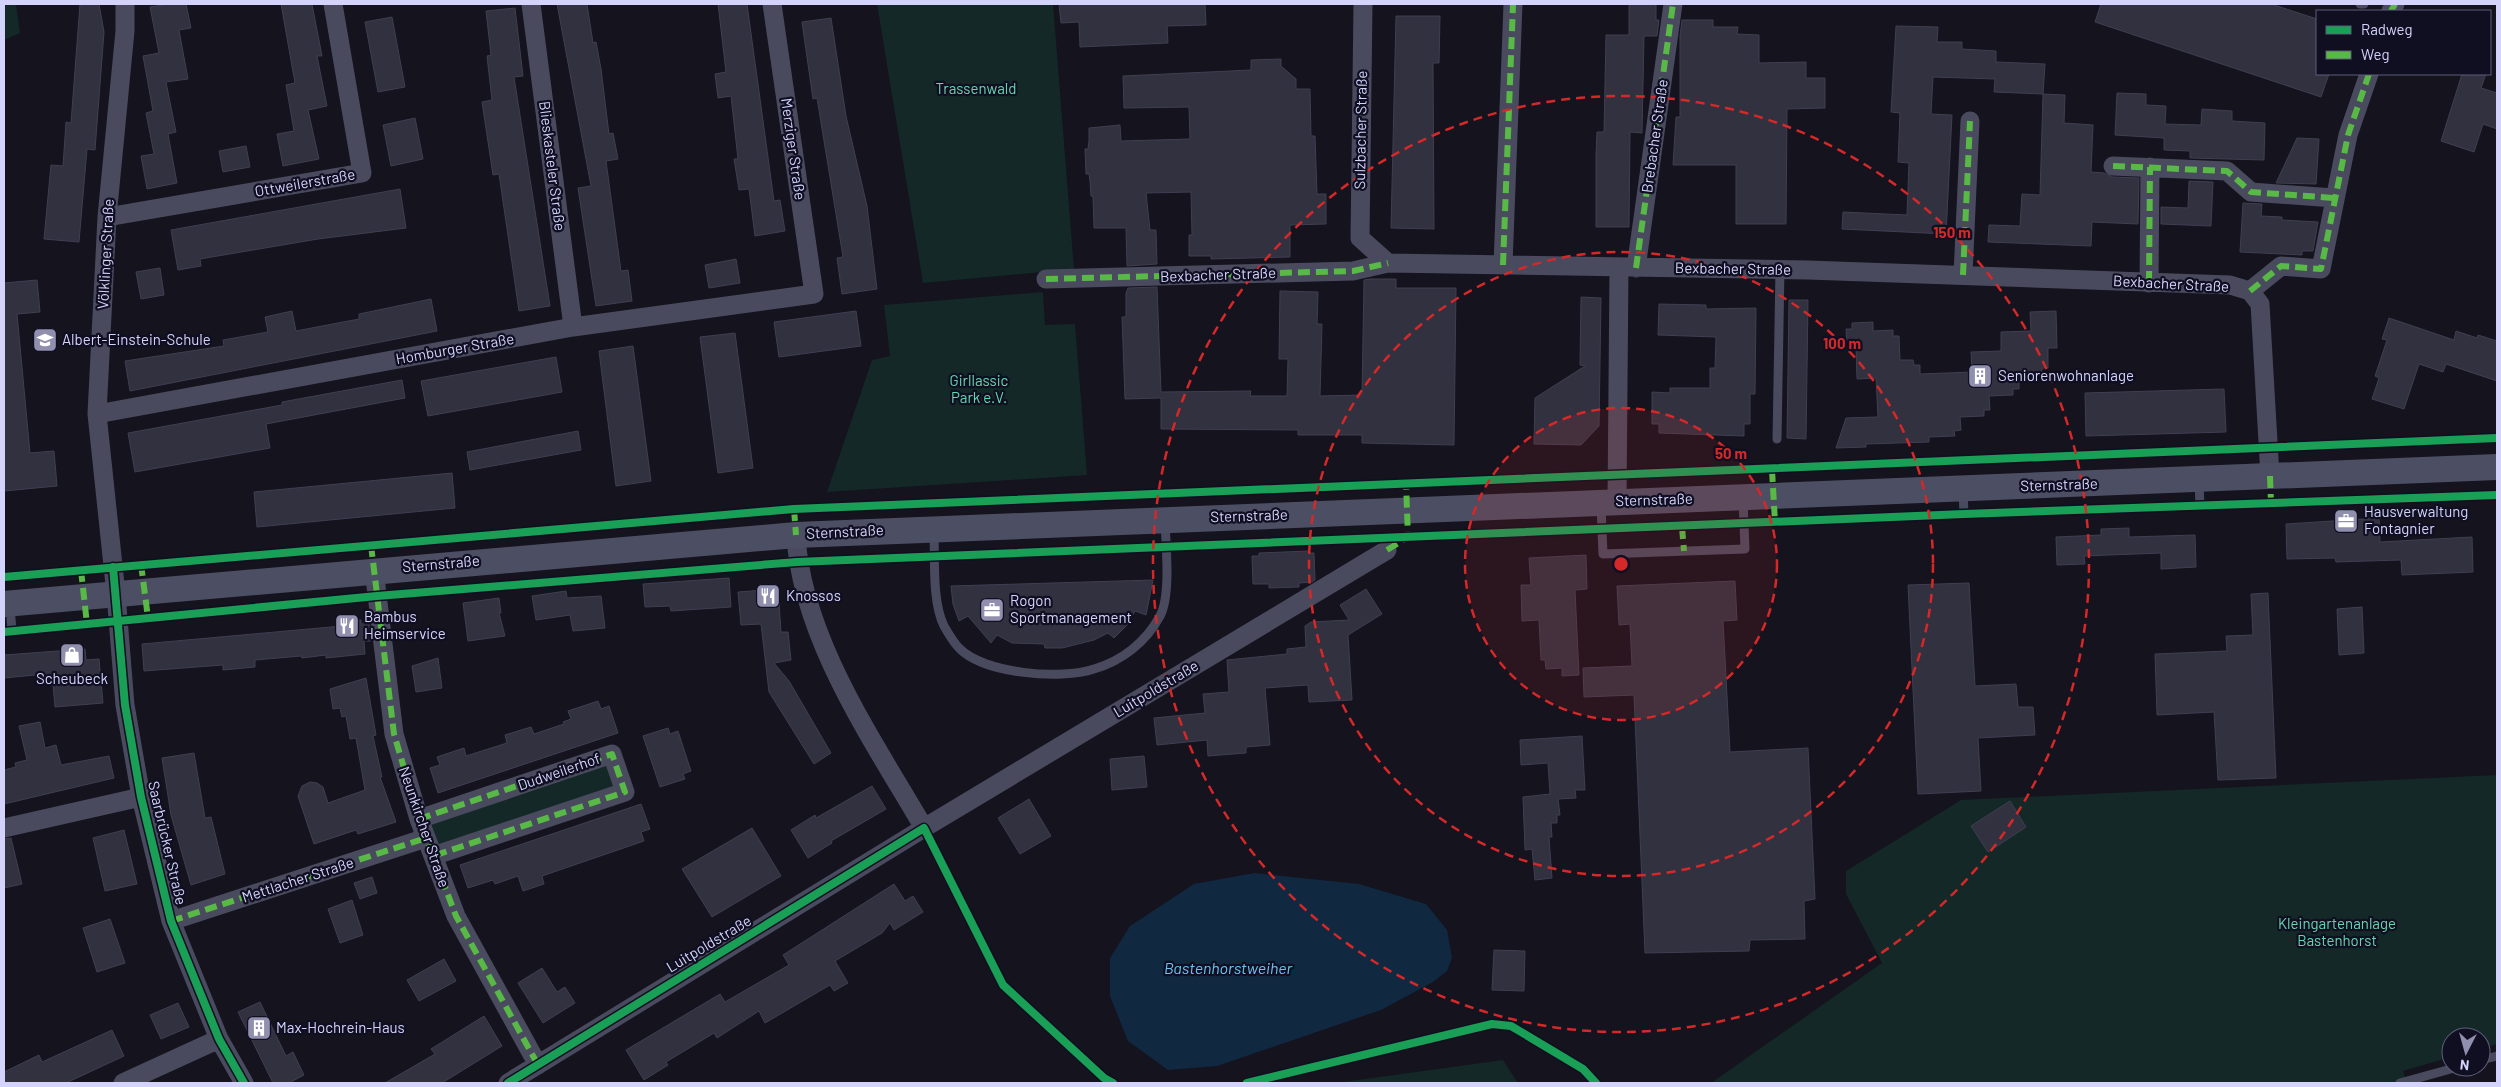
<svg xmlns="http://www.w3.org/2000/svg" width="2501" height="1087" font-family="Barlow,sans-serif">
<rect width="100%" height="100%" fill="#14131e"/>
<path fill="#132827" d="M4 4H16L20 33 4 40Z
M877 4H1053L1074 269 923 283Z
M1043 292 1045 325 1075 324 1087 475 827 492 872 360 890 356 884 305Z
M612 754 625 792 433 856 419 819Z
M2497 775V1044L2481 1048V1037H2451V1057L2403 1071 2407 1083H1711L1882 963 1846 894V871L1961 800Z
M1503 1060 1518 1083H1336Z"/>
<path fill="#112841" d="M1254 873 1359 884 1426 904 1447 930 1452 958 1447 971 1433 982 1381 1010 1217 1066 1168 1070 1128 1041 1110 996V958L1130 926 1194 884Z"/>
<path fill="#323140" stroke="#403e51" d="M80 4H99L104 32 95 150 87 149 79 242 44 239 51 165 63 166 66 122 71 123Z
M169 4H186L191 28 179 30 188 79 166 82 176 132 168 134 177 183 147 189 141 156 154 154 146 113 153 111 143 56 159 53 150 7Z
M281 4H312L322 56H317L327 106 308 110 319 159 283 166 277 134 294 131 286 85 295 83Z
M557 4H587L593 43 596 42 601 69 609 134 613 133 618 159 606 161 621 271 628 270 632 301 596 306 578 188 591 186Z
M718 4H747L774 201 780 200 785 231 755 236 749 189 739 190 734 159H738L731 96 718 98 715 74 726 72Z
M1059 4H1205L1206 25 1167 26 1168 43 1080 47 1079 22 1061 23Z
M1629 4H1656V20H1659L1657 36H1644L1642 133 1630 132 1629 227H1596V155L1597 132H1604L1606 35H1629Z
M2101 4H2271L2317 19V74H2329L2321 97 2095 22Z
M515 8 523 76 514 77 550 306 519 311 499 174 493 175 482 102 492 100 487 56 491 55 486 11Z
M1396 16H1440L1439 63H1433L1434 229 1391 228Z
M392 17 405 87 378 92 365 22Z
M831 18 846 116 867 206 877 289 842 294 837 258 843 257 817 98 813 99 802 22Z
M1682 20H1713V27H1738L1737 34 1759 35V63L1806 62V78H1825V108L1787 109 1786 224H1736V165H1673L1676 117H1680V36Z
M1896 26 1938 27 1937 42H1962V49L1996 51V62L2045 64 2043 94 1994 92 1995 79 1933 77 1931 114 1952 115 1946 234 1842 229 1843 212 1907 215 1909 163 1898 162 1900 113 1891 112Z
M1281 59V66L1296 79V89H1310L1311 136H1315L1317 194H1326V224L1290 225V257L1211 259V256H1189V235H1192L1191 192 1146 193 1150 230H1156L1157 264 1127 266 1126 228H1094L1093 196H1091L1090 181 1089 174H1086L1085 149H1088L1089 141V128L1120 125 1121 141 1190 139 1189 107 1124 108 1123 76 1251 70V60Z
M2462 74H2486L2481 88 2497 93V129L2483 124 2474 152 2441 141Z
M2117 93 2146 94V105L2166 106 2165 124 2201 125 2202 109 2232 111V121L2265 123 2264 160 2190 158V151L2164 150V138L2115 135Z
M2043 94 2065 95 2064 123 2093 125 2091 172 2104 173 2113 177 2139 178 2138 224 2092 222 2091 246 1988 242 1989 225 2020 226 2022 194 2040 195Z
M415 118 423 159 391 166 383 125Z
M2297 138 2319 139 2316 184 2276 183Z
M246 146 250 167 223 172 219 151Z
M2189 181 2213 182 2211 226 2161 224V207L2188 208Z
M400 189 406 228 318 239 200 259 201 266 178 270 171 230Z
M2243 203 2262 204 2261 216 2282 217V220L2318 222 2313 251H2302V255L2240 252Z
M736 259 740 283 709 288 705 265Z
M160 268 164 295 141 299 136 272Z
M1370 279H1396V288H1456L1454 445 1362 443V435H1298V430L1161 429V398L1125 399 1122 317H1126V293L1128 288 1157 287 1161 392 1251 391 1250 396H1287L1288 359H1279L1280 291 1318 292 1317 324H1322L1320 396 1362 395 1364 280Z
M37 280 40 312 17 314 30 453 54 451 57 486 4 491V283Z
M1581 297 1601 298 1599 426 1581 445 1534 444 1535 398 1585 366 1580 365Z
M431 299 437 331 130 391 125 361 224 346 223 340 268 332 265 317 292 311 296 331 359 319V314Z
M1789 300H1808L1806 439 1787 438Z
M1659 304 1706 305V309L1756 308 1755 394H1750V424H1744V436L1659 433V424H1652V392L1670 393V388H1710V368H1715L1716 337 1658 335Z
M856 311 861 346 779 357 774 322Z
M2056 311 2057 348H2048V368H2042V374L2019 375V389H2013V395L1989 396 1990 410H1984V416L1960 417 1961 430 1954 431 1955 436 1929 437V442L1866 444V447L1836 448 1846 418 1878 417 1876 378 1857 379 1856 348H1847L1846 329H1852V323L1873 322V331L1893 330V336H1899L1900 360H1913L1914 365H1920V374L1972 372 1971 352 2001 351V332L2031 331 2030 312Z
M2389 318 2454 340 2456 331 2477 338 2478 335 2497 341V381L2446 364 2443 372 2419 364 2404 409 2372 399 2379 378 2375 376 2387 340 2382 339Z
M735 333 753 468 718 473 700 337Z
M633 346 651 481 616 486 599 351Z
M556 357 562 392 428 416 421 381Z
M402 380 405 398 266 424 270 448 135 472 128 433 282 405V402Z
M2224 389 2226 432 2086 436 2085 393Z
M578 431 581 450 470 470 467 452Z
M452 473 455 508 257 527 254 492Z
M2379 518 2380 542 2472 537 2473 572 2402 575 2401 560 2336 562 2335 558 2287 559 2286 524Z
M2129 528V537L2195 535 2196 567 2161 569V553L2084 556 2085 564 2057 565 2056 537 2101 535V529Z
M1309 551V553H1314L1315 580 1312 582 1299 583V587L1269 588V584H1253L1252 556H1259V553Z
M1586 555 1587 589 1575 590 1579 675 1562 676V668L1546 669 1545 660H1541L1539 620 1522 621 1521 585H1531L1529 558Z
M729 578 731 607 671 611 670 606 645 607 643 584Z
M1153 580 1146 615 1135 611 1128 624 1114 638 1108 633 1094 640 1062 648H1045L1044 644 1012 643 997 635 991 643 968 616 959 621 953 604 951 586Z
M1735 581 1737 620 1723 621 1730 752 1808 748 1815 899 1804 901 1805 939 1750 940 1749 951 1645 953 1634 695 1584 697 1583 668 1632 666 1630 624 1619 625 1617 586Z
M1969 583 1975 686 2016 684 2018 707H2033L2035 735 1978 738 1981 791 1918 794 1908 585Z
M778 589 781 632H788L791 660 774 663 789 681 831 753 814 764 769 692 761 624 741 625 738 592Z
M1366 589 1382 614 1348 635 1352 700 1309 702 1308 685 1265 688 1270 745 1246 747V753L1208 756 1207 740 1157 745 1154 718 1205 713 1203 694 1229 692 1227 660 1287 654V649L1306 647 1305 626 1311 622 1349 620 1340 605Z
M566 591 567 598 601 596 605 628 573 631 570 615 536 620 532 596Z
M2268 593 2276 778 2218 780 2214 712 2157 715 2155 654 2227 651 2226 636 2253 635 2251 594Z
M499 598 501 613H499L505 636 468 641 463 603Z
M2362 607 2364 653 2339 655 2337 609Z
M361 620V624L369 623 371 641H364L365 654 326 658V655L302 658 301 656 255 660V667L223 670V665L144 671 142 644 342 626V622Z
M85 649 86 660 99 659 103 703 55 707 53 685H47L46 674 4 678V655Z
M438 658 442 688 416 692 412 666Z
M366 678 376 735 373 736 382 777H380L396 822 358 834 356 830 314 844 298 796 302 786 310 782 317 783 323 787 328 803 365 790 356 738 350 739 346 716 342 717 340 708 333 709 330 689Z
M598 701 601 709 609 706 618 733 438 793 430 768 440 765 437 757 464 748 466 756 507 743 505 735 531 727 534 734 564 724 563 722 571 719 568 711Z
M40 722 45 748 56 745 61 765 109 756 114 778 4 804V770L16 767 15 763 27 760 19 726Z
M668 728 670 734 678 731 691 771 683 774 685 779 660 787 643 736Z
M1582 736 1585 790H1575L1576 798 1558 799 1560 815H1557V823H1551L1552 837H1549L1552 878 1535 880 1532 849 1525 850 1523 797 1550 794 1548 763 1521 765 1520 740Z
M194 753 205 818 211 817 225 874 191 885 171 815 162 758Z
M1144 756 1147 787 1112 790 1110 759Z
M872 786 886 809 831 841 832 843 808 858 791 830 815 815 816 818Z
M1029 799 1051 836 1020 854 998 818Z
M2010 801 2026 827 1988 852 1971 826Z
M641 804 650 829 641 832 644 841 542 876 544 884 523 891 518 876 495 884 493 880 468 888 460 865Z
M752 828 781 876 712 917 682 869Z
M124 830 137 884 105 891 93 838Z
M11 838 22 884 4 888V839Z
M372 877 377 893 360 899 354 883Z
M894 884 905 901 913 896 923 912 894 930 890 923 882 933 835 961 848 983 834 991 830 985 765 1023 759 1011 717 1038 714 1033 666 1062 668 1065 644 1080 626 1050 720 994 725 1002 789 965 783 955Z
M352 900 363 935 340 943 328 909Z
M110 919 125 963 97 972 83 928Z
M1494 950 1525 951 1524 991 1492 990Z
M444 959 456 981 419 1001 407 980Z
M542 968 557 992 565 987 575 1003 543 1023 518 983Z
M260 1002 286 1056 293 1052 304 1075 289 1083H273L238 1012Z
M178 1003 189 1027 161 1039 150 1015Z
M484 1016 502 1046 442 1083H385L435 1054 431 1049Z
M112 1030 124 1056 66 1083H4V1072L39 1055 42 1062Z"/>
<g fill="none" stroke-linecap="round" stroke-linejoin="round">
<path stroke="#494a5e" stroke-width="9" d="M2360 4H2364
M1777 439 1780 269
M2199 481 2200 506
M1963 491 1964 514
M1601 505 1603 554 1745 549 1743 500
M934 532C935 560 932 602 944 626 948 633 954 643 959 648 984 674 1061 680 1094 669 1122 661 1146 642 1160 616 1171 596 1166 545 1165 522
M10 606 12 631
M924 828 1003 985 1070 1047
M2481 1060 2497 1056
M2400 1083 2458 1067"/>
<path stroke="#494a5e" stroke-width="19" d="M125 4V31L107 217 97 414 116 594 125 705 141 797 171 921 219 1039 244 1083
M531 4 573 327
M1363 4 1360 238 1388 263 1808 270 2230 285 2250 291 2260 304 2270 476
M2391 11 2395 4
M2113 166 2227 171 2251 192 2334 198
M107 217 362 173 333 4
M1503 265 1513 4
M1636 268 1673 4
M1963 275 1970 121
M1046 279 1353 271 1388 263
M2149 283 2150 167
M2250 291 2281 266 2321 269 2348 135 2369 74
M97 414 573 327 814 294 772 4
M1617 502 1619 267
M796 535C801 637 874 742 924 828
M374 570 394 734 419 819 456 916 538 1065
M419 819 612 754 625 792 433 856
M4 828 141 797
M171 921 426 838
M123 1083 219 1039
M508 1083 924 828 1387 550"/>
<path stroke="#4c4e64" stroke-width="26" d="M4 604 796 535 2497 467"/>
<path stroke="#58b947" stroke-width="6" stroke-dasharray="12 6" stroke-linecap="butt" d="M2391 11 2395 4
M2113 166 2227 171 2251 192 2334 198
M1503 265 1513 4
M1636 268 1673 4
M1963 275 1970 121
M1046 279 1353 271 1388 263
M2149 283 2150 167
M2250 291 2281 266 2321 269 2348 135 2369 74
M1772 470 1775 522
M2270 476 2271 503
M794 509 796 535
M1682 527 1684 551
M371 545 394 734 419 819 456 916 538 1065
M1387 550 1408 537 1406 484
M141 564 148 618H143
M81 570 87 624
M419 819 612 754 625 792 433 856
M171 921 426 838"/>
<defs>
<path id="cycleway" d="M113 567 125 705 141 797 171 921 219 1039 244 1083
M4 577 794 509 2497 438
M4 632 377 596 797 562 1964 514 2497 495
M508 1083 924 828 1003 985 1104 1078 1113 1083
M1247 1083 1492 1024 1511 1026 1583 1069 1596 1083"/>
</defs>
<use href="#cycleway" stroke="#100f22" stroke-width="11"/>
<use href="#cycleway" stroke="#1a9f57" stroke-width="8"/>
</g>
<circle cx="1621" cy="564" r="156" fill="#d62828" fill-opacity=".12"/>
<g fill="none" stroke="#d62828" stroke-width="2.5" stroke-dasharray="9 6">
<circle cx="1621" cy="564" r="156"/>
<circle cx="1621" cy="564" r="312"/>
<circle cx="1621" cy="564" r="468"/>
</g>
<defs>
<symbol id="school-square" viewBox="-11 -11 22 22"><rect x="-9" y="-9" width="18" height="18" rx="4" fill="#9090ae" stroke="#100f22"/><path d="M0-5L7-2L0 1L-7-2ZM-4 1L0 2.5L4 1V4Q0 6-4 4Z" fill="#fff"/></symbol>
<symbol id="building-square" viewBox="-11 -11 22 22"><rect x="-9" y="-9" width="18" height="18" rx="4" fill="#9090ae" stroke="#100f22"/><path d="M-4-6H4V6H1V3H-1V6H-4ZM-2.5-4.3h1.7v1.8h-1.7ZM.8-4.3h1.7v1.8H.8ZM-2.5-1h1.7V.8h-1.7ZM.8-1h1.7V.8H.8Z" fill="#fff"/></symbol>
<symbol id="office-square" viewBox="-11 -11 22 22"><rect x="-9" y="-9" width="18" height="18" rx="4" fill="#9090ae" stroke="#100f22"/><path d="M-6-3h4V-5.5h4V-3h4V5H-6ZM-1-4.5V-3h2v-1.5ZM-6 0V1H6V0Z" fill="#fff"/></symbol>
<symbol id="restaurant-square" viewBox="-11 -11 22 22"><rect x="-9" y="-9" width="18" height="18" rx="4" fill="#9090ae" stroke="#100f22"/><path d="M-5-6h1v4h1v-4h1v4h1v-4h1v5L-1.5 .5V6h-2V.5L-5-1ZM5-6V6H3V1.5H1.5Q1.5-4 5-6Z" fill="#fff"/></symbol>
<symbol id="shop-square" viewBox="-11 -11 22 22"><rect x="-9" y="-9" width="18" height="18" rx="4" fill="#9090ae" stroke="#100f22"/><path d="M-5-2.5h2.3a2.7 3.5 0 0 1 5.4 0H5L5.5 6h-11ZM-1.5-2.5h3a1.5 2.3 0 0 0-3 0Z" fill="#fff"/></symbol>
</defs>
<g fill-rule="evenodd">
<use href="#school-square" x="31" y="326" width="28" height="28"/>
<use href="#building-square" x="1966" y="362" width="28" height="28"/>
<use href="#office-square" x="2332" y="507" width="28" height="28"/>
<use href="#restaurant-square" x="754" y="582" width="28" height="28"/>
<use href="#office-square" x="978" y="596" width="28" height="28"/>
<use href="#restaurant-square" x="333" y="612" width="28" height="28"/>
<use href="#shop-square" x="58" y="641" width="28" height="28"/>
<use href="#building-square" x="245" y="1014" width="28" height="28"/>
</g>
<g text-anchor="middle" stroke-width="4.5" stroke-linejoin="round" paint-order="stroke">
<g font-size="15" fill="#65d6ad" stroke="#100f22">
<text x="976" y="94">Trassenwald</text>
<text x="979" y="386">Girllassic<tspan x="979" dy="17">Park e.V.</tspan></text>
<text x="2337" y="929">Kleingartenanlage<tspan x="2337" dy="17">Bastenhorst</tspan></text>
</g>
<g font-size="15" fill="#d3d3fc" stroke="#100f22">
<text transform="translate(1361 130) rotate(-89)" y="5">Sulzbacher Straße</text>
<text transform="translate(1655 136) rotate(-82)" y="5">Brebacher Straße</text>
<text transform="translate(793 149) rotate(82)" y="5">Merziger Straße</text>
<text transform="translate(552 166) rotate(83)" y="5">Blieskasteler Straße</text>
<text transform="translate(305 183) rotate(-10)" y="5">Ottweilerstraße</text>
<text transform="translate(106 254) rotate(-87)" y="5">Völklinger Straße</text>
<text transform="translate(1733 269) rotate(1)" y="5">Bexbacher Straße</text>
<text transform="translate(1218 275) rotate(-2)" y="5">Bexbacher Straße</text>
<text transform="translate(2171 284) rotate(3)" y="5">Bexbacher Straße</text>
<text transform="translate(455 349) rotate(-10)" y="5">Homburger Straße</text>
<text transform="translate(2059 485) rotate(-2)" y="5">Sternstraße</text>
<text transform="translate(1654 500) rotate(-2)" y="5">Sternstraße</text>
<text transform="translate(1249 516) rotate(-2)" y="5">Sternstraße</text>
<text transform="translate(845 532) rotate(-3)" y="5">Sternstraße</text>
<text transform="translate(441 564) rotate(-5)" y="5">Sternstraße</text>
<text transform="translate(1156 689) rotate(-31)" y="5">Luitpoldstraße</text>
<text transform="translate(559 772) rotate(-19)" y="5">Dudweilerhof</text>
<text transform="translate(424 827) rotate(71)" y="5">Neunkircher Straße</text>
<text transform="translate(167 843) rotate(77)" y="5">Saarbrücker Straße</text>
<text transform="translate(298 880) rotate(-18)" y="5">Mettlacher Straße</text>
<text transform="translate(709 944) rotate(-31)" y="5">Luitpoldstraße</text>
</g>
<g font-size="15" fill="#d3d3fc" stroke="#100f22" text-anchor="start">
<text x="62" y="345">Albert-Einstein-Schule</text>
<text x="1998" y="381">Seniorenwohnanlage</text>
<text x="2364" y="517">Hausverwaltung<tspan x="2364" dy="17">Fontagnier</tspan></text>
<text x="786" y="601">Knossos</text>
<text x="1010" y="606">Rogon<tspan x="1010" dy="17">Sportmanagement</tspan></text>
<text x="364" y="622">Bambus<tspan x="364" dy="17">Heimservice</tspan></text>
<text x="72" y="684" text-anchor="middle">Scheubeck</text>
<text x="276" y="1033">Max-Hochrein-Haus</text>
</g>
<g font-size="16" font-style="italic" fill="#69c4f4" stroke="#100f22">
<text x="1228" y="974">Bastenhorstweiher</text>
</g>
</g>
<circle cx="1621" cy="564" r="8" fill="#d62828" stroke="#100f22" stroke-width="2.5"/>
<g font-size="15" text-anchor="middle" font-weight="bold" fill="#d62828" stroke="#100f22" stroke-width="4.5" stroke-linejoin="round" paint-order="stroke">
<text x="1952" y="238">150 m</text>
<text x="1842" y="349">100 m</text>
<text x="1731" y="459">50 m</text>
</g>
<rect width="2501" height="1087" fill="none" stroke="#d3d3fc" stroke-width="10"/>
<rect x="2316" y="10" width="175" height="65" fill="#100f22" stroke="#5e5d79"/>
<rect x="2326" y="26" width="25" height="8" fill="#1a9f57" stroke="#5e5d79"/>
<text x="2361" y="35" font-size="15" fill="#d3d3fc">Radweg</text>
<rect x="2326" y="51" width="25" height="8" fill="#58b947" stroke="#5e5d79"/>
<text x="2361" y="60" font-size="15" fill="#d3d3fc">Weg</text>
<g transform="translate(2466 1052) rotate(186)"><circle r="24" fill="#100f22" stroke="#5e5d79"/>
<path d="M0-4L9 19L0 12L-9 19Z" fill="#9090ae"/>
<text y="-8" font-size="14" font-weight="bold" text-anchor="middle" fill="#d3d3fc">N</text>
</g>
</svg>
